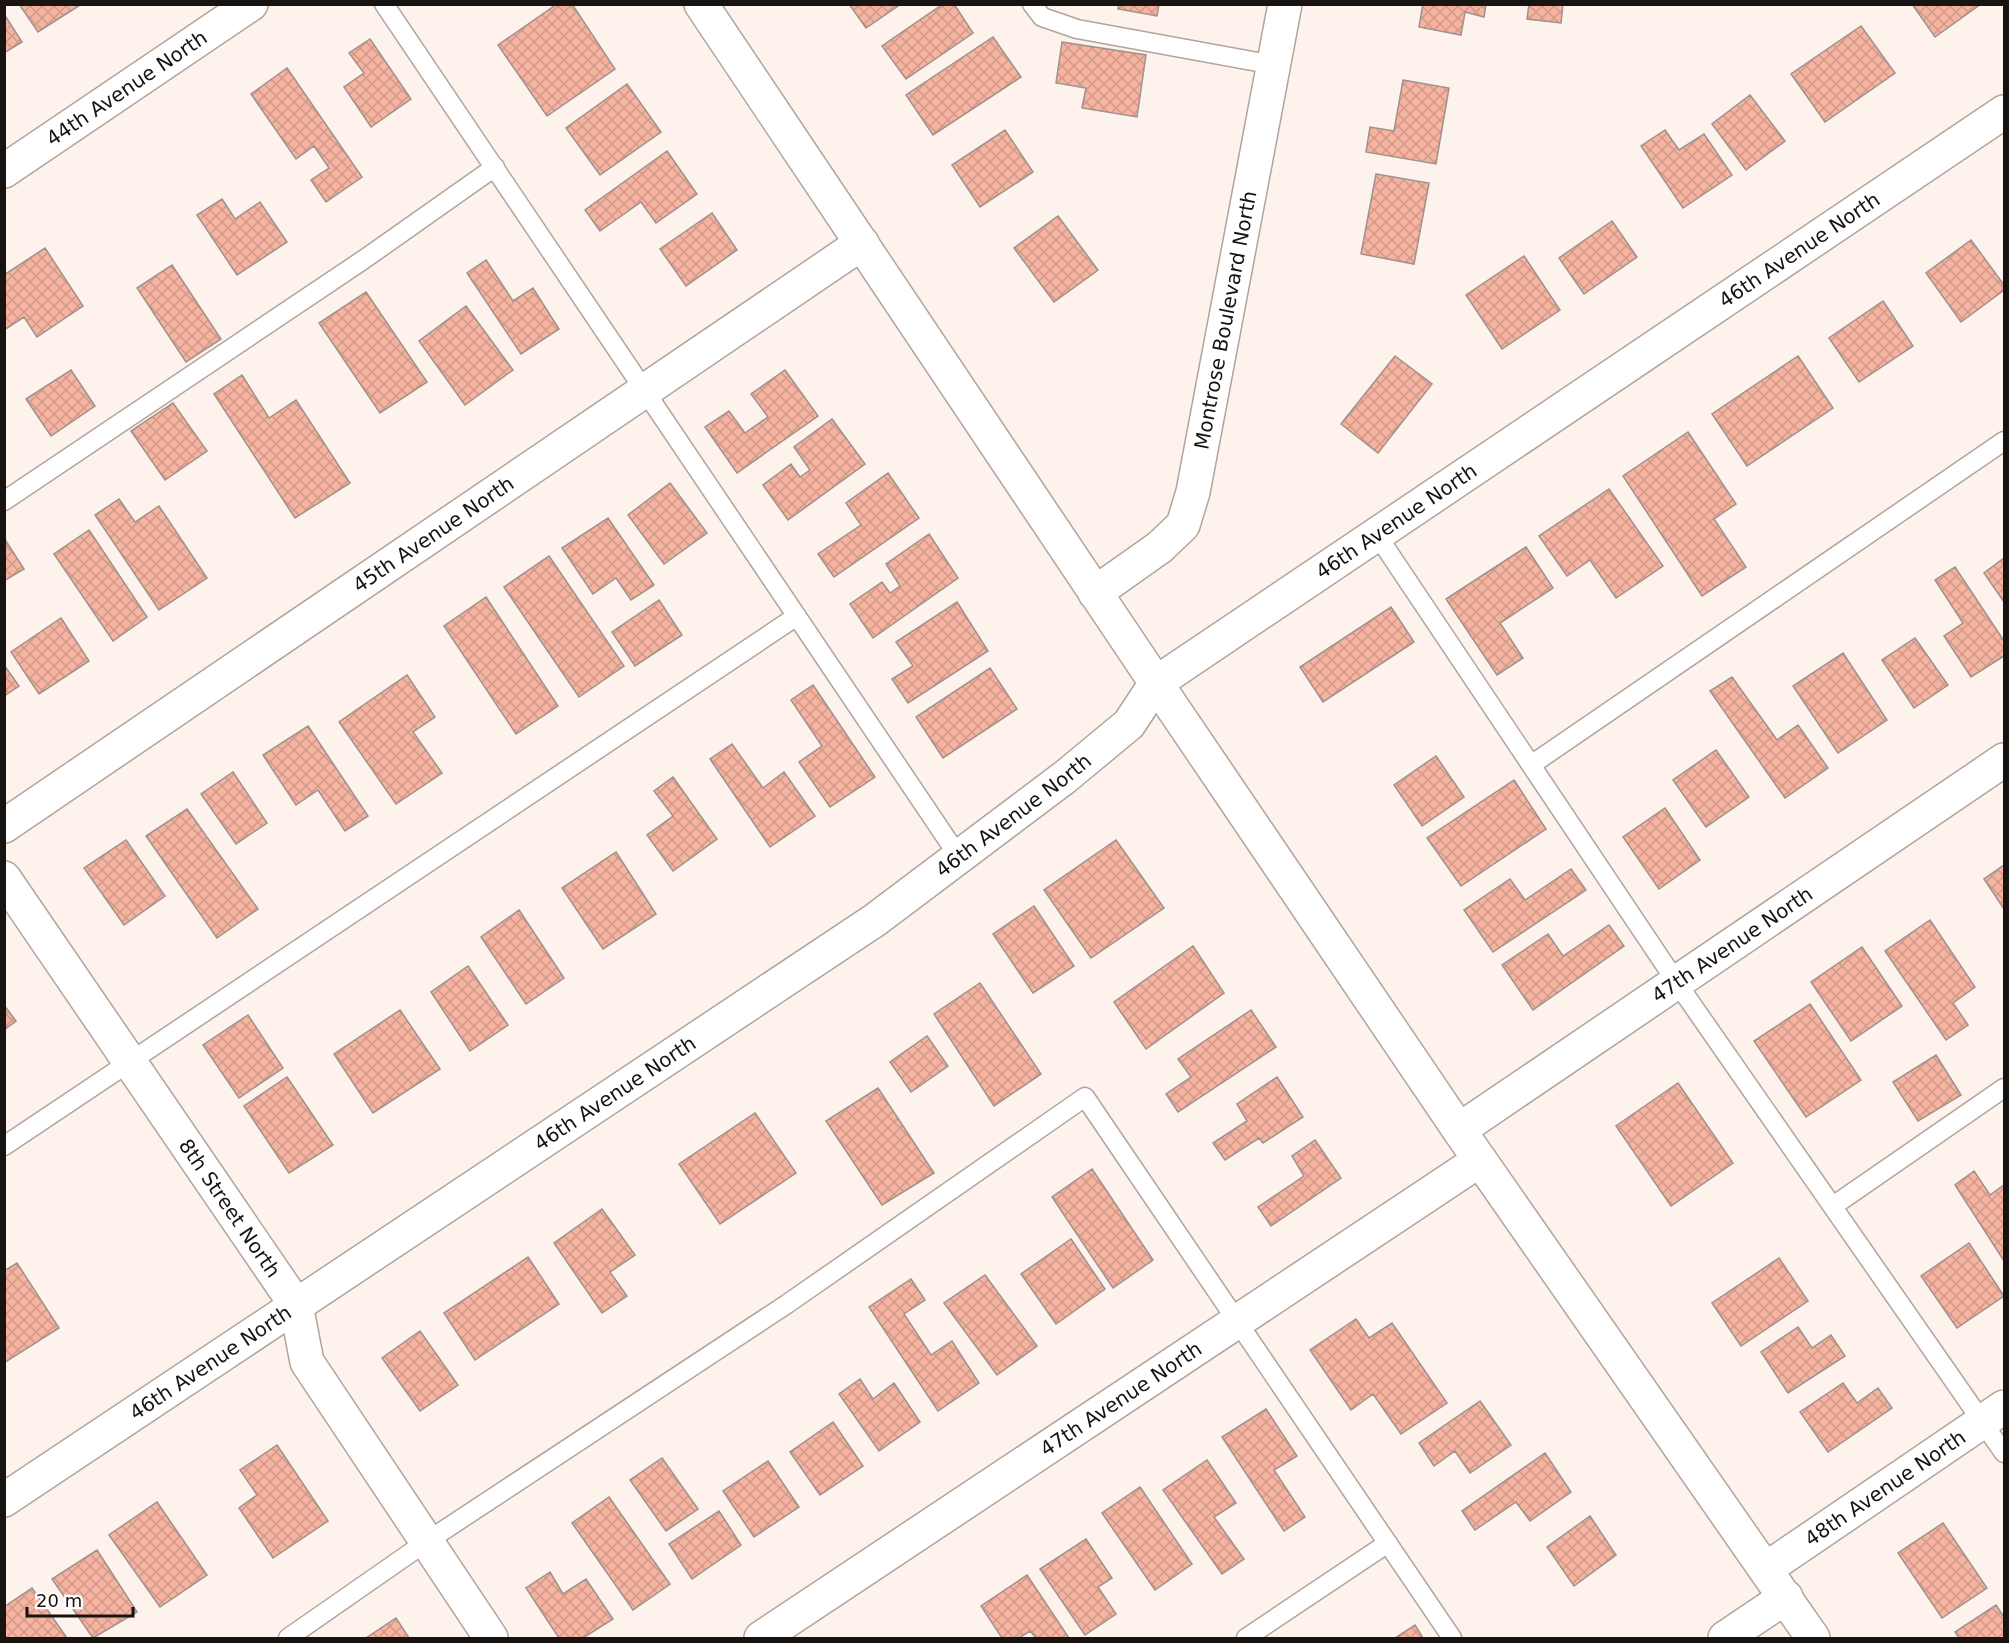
<svg xmlns="http://www.w3.org/2000/svg" width="2009" height="1643" font-family="'DejaVu Sans',sans-serif">
<defs>
<pattern id="building-cross-hatch" width="8" height="8" patternUnits="userSpaceOnUse" patternTransform="scale(1.5)"><rect width="8" height="8" fill="#f5b3a0"/><path d="M0 0l8 8M0 8l8-8" fill="none" stroke="#d19989"/></pattern>
</defs>
<rect width="100%" height="100%" fill="#fdf2ec"/>
<path fill="url(#building-cross-hatch)" stroke="#9f918d" stroke-width="1.5" d="M19 4H79L80 5 38 32Z
M557 4H572L615 69 547 116 498 45Z
M849 4H901L866 28Z
M943 4H954L973 33 906 79 882 46Z
M1119 4H1159L1157 16 1118 9Z
M1423 4H1486L1484 17 1465 12 1461 35 1419 27Z
M1529 4H1563L1561 23 1527 19Z
M1912 4H1981L1935 37Z
M4 14 22 42 4 53Z
M1861 26 1895 73 1825 122 1791 74Z
M993 37 1021 77 933 135 906 95Z
M370 39 411 99 371 127 344 87 364 73 349 53Z
M1062 42 1146 55 1137 117 1082 108 1086 88 1056 83Z
M287 68 362 177 326 202 311 180 329 168 314 146 296 159 251 94Z
M1403 80 1449 88 1436 164 1366 152 1370 127 1394 131Z
M627 84 661 132 600 175 566 128Z
M1750 95 1785 141 1746 170 1712 124Z
M1005 130 1033 172 980 207 952 165Z
M1665 130 1679 150 1704 134 1732 175 1683 208 1641 146Z
M667 151 697 194 656 223 641 202 600 231 585 210Z
M1376 174 1429 183 1414 264 1361 254Z
M222 199 235 219 260 202 287 242 237 275 197 215Z
M712 213 737 250 686 286 660 249Z
M1058 216 1098 270 1054 302 1014 248Z
M1612 221 1637 257 1584 294 1559 258Z
M1971 240 2004 285V290L1961 322 1926 273Z
M45 248 83 306 37 337 24 317 4 330V275Z
M1524 256 1560 310 1502 349 1466 295Z
M486 260 513 301 533 288 559 329 521 354 467 273Z
M172 265 221 339 186 362 137 288Z
M366 292 427 382 380 413 319 323Z
M1883 301 1913 346 1859 382 1829 338Z
M466 306 513 370 465 405 419 341Z
M1395 356 1432 384 1378 453 1341 424Z
M1798 356 1833 408 1747 466 1712 414Z
M71 370 95 406 51 436 26 399Z
M785 370 818 416 737 473 705 427 729 411 745 433 768 417 751 394Z
M242 375 269 418 296 400 350 483 295 518 214 394Z
M173 403 207 451 165 480 131 431Z
M832 419 865 464 788 520 763 485 791 464 800 477 810 470 794 447Z
M1688 432 1736 504 1714 519 1746 567 1702 596 1623 476Z
M888 473 919 518 834 577 818 554 861 525 846 503Z
M670 483 707 533 664 564 628 515Z
M1609 489 1663 566 1616 598 1590 560 1567 576 1539 536Z
M119 499 135 522 159 506 207 578 159 610 95 515Z
M608 518 654 585 631 600 616 578 593 594 562 548Z
M89 530 147 617 113 641 54 554Z
M929 534 958 578 873 638 850 604 882 582 890 593 900 586 886 564Z
M4 538 24 569 4 581Z
M1526 547 1553 588 1500 623 1523 658 1497 675 1446 599Z
M549 556 624 666 579 697 504 587Z
M2004 558V602L1984 573Z
M1955 567 2004 641V656L1971 677 1944 636 1963 623 1935 580Z
M486 597 558 706 516 734 444 626Z
M659 600 682 635 635 666 612 632Z
M957 602 988 651 908 703 892 679 913 666 896 642Z
M1391 607 1414 642 1323 702 1300 667Z
M61 618 89 661 39 694 11 652Z
M1915 638 1948 685 1914 708 1882 660Z
M1843 653 1887 720 1838 753 1793 686Z
M4 665 19 686 4 696Z
M990 668 1017 709 943 758 916 717Z
M407 675 435 717 413 732 442 773 396 804 339 722Z
M1732 677 1777 740 1798 725 1828 768 1785 798 1710 691Z
M813 685 875 777 830 807 799 762 822 746 791 700Z
M308 726 368 816 345 831 318 790 296 805 263 755Z
M732 744 763 788 784 772 815 816 770 847 710 759Z
M1716 750 1749 797 1706 827 1673 780Z
M1436 756 1464 797 1422 826 1394 785Z
M233 772 267 823 236 844 201 794Z
M673 777 717 839 673 871 647 835 673 816 654 791Z
M1514 780 1546 829 1461 886 1427 838Z
M1665 808 1700 860 1659 889 1623 837Z
M187 809 258 909 217 938 146 836Z
M126 840 165 896 124 925 84 868Z
M1116 840 1164 908 1091 958 1044 890Z
M616 852 656 914 603 949 562 888Z
M2004 865V909L1984 879Z
M1571 869 1586 890 1493 952 1464 910 1510 879 1525 900Z
M1034 906 1074 966 1033 993 993 934Z
M519 910 564 978 526 1004 481 937Z
M1930 920 1975 987 1953 1003 1968 1025 1946 1040 1885 951Z
M1609 925 1624 946 1533 1010 1502 965 1548 934 1563 956Z
M1193 946 1224 993 1146 1049 1114 1002Z
M1862 947 1902 1006 1851 1041 1811 982Z
M468 966 508 1025 470 1051 431 992Z
M980 983 1041 1074 994 1106 934 1014Z
M1810 1004 1861 1080 1806 1117 1754 1041Z
M4 1005 16 1021 4 1030Z
M400 1010 440 1069 373 1113 334 1054Z
M1251 1010 1276 1047 1178 1112 1166 1094 1191 1077 1178 1059Z
M248 1015 283 1068 239 1098 203 1045Z
M927 1036 948 1066 911 1092 890 1062Z
M1936 1055 1961 1095 1918 1121 1893 1082Z
M287 1077 333 1145 289 1173 244 1106Z
M1277 1077 1303 1117 1263 1143 1259 1138 1225 1160 1213 1143 1247 1121 1237 1104Z
M1678 1083 1733 1163 1671 1206 1616 1126Z
M878 1088 934 1173 882 1205 826 1121Z
M755 1113 796 1173 720 1224 679 1164Z
M1315 1140 1341 1178 1271 1226 1258 1207 1304 1176 1292 1156Z
M1092 1169 1153 1260 1113 1288 1052 1197Z
M1974 1171 1990 1195 2004 1185V1261L1955 1185Z
M602 1209 635 1255 610 1272 627 1296 602 1313 554 1243Z
M1071 1239 1105 1289 1056 1324 1021 1274Z
M1969 1243 2004 1296 1957 1328 1921 1276Z
M528 1257 559 1304 475 1360 444 1313Z
M1779 1258 1808 1301 1741 1346 1712 1303Z
M17 1263 59 1328 4 1363V1271Z
M985 1275 1037 1346 997 1375 944 1303Z
M911 1279 925 1300 904 1314 931 1355 952 1341 979 1383 938 1411 869 1307Z
M1356 1319 1369 1338 1392 1323 1447 1403 1401 1434 1373 1394 1351 1410 1310 1350Z
M1798 1327 1812 1348 1831 1335 1845 1356 1788 1393 1761 1352Z
M420 1331 458 1385 420 1411 382 1358Z
M860 1379 873 1399 894 1383 920 1422 879 1451 839 1394Z
M1843 1383 1857 1403 1878 1388 1892 1408 1828 1452 1800 1412Z
M1480 1401 1511 1445 1470 1473 1455 1451 1434 1466 1419 1443Z
M1266 1409 1297 1456 1274 1470 1305 1517 1284 1531 1222 1437Z
M833 1422 863 1466 820 1495 790 1452Z
M277 1445 328 1521 273 1558 239 1508 257 1495 240 1470Z
M1545 1453 1571 1492 1530 1521 1516 1502 1475 1530 1462 1511Z
M662 1458 698 1509 666 1531 630 1480Z
M1207 1460 1236 1503 1214 1517 1244 1559 1222 1574 1163 1490Z
M768 1461 799 1507 754 1537 723 1491Z
M1140 1487 1192 1564 1155 1590 1102 1513Z
M609 1497 670 1584 633 1610 572 1523Z
M157 1502 207 1575 160 1607 109 1535Z
M719 1511 741 1545 692 1579 669 1544Z
M1590 1516 1616 1555 1574 1586 1547 1547Z
M1943 1523 1987 1588 1942 1618 1898 1553Z
M1086 1539 1112 1578 1098 1587 1116 1614 1085 1635 1040 1569Z
M97 1550 137 1612 93 1638 52 1579Z
M550 1572 563 1594 586 1579 613 1619 583 1638H559L526 1588Z
M1027 1575 1069 1638H1036L1030 1631 1019 1638H1002L981 1606Z
M32 1588 67 1638H7L4 1636V1607Z
M1996 1605 2004 1617V1638H1959L1955 1632Z
M396 1618 409 1638H366Z
M1415 1625 1423 1638H1395Z"/>
<g fill="none" stroke-linecap="round" stroke-linejoin="round">
<defs>
<path id="service" d="M384 4 959 857
M1032 4 1042 17 1077 29 1274 65
M4 501 363 260 495 167
M1377 535 1677 983 2004 1453
M1531 765 2004 441
M4 1146 797 616
M1833 1206 2004 1088
M288 1638 426 1542 787 1304 1085 1097 1452 1638
M1246 1638 1388 1543"/>
<g id="minor">
<path id="s1" d="M4 171 251 4"/>
<path id="s2" d="M1095 593 1160 547 1183 525 1193 492 1285 4"/>
<path id="s3" d="M4 826 862 243"/>
<path id="s4" d="M4 878 296 1305 307 1362 491 1638"/>
<path id="s5" d="M1459 1130 2004 760"/>
<path id="s6" d="M4 1500 875 920 1065 777 1129 724 1156 683 2004 112"/>
<path id="s7" d="M1766 1569 2004 1407"/>
<path id="s8" d="M761 1638 1480 1160"/>
<path d="M1725 1638 1786 1597"/>
</g>
<path id="secondary" d="M701 4 1156 683 1459 1130 1813 1638"/>
</defs>
<use href="#service" stroke="#b1a49d" stroke-width="21"/>
<use href="#minor" stroke="#b1a49d" stroke-width="36"/>
<use href="#secondary" stroke="#b1a49d" stroke-width="36"/>
<use href="#service" stroke="#fff" stroke-width="18"/>
<use href="#minor" stroke="#fff" stroke-width="33"/>
<use href="#secondary" stroke="#fff" stroke-width="33"/>
</g>
<g text-anchor="middle" stroke-width="4.5" stroke-linejoin="round" paint-order="stroke">
<g font-size="20" fill="#171310" stroke="#fff">
<text dy="7" stroke="none"><textPath href="#s1" startOffset="148">44th Avenue North</textPath></text>
<text dy="7" stroke="none"><textPath href="#s6" startOffset="2192">46th Avenue North</textPath></text>
<text dy="7" stroke="none"><textPath href="#s2" startOffset="321">Montrose Boulevard North</textPath></text>
<text dy="7" stroke="none"><textPath href="#s6" startOffset="1706">46th Avenue North</textPath></text>
<text dy="7" stroke="none"><textPath href="#s3" startOffset="519">45th Avenue North</textPath></text>
<text dy="7" stroke="none"><textPath href="#s6" startOffset="1220">46th Avenue North</textPath></text>
<text dy="7" stroke="none"><textPath href="#s5" startOffset="330">47th Avenue North</textPath></text>
<text dy="7" stroke="none"><textPath href="#s6" startOffset="734">46th Avenue North</textPath></text>
<text dy="7" stroke="none"><textPath href="#s4" startOffset="400">8th Street North</textPath></text>
<text dy="7" stroke="none"><textPath href="#s6" startOffset="248">46th Avenue North</textPath></text>
<text dy="7" stroke="none"><textPath href="#s8" startOffset="432">47th Avenue North</textPath></text>
<text dy="7" stroke="none"><textPath href="#s7" startOffset="144">48th Avenue North</textPath></text>
</g>
</g>
<rect width="2009" height="1643" fill="none" stroke="#171310" stroke-width="12"/>
<path d="M27 1607v9h106v-9" fill="none" stroke="#171310" stroke-width="3"/>
<text x="36" y="1607" font-size="18" fill="#171310" stroke="#ffffff" stroke-width="4.5" paint-order="stroke">20 m</text>
</svg>
